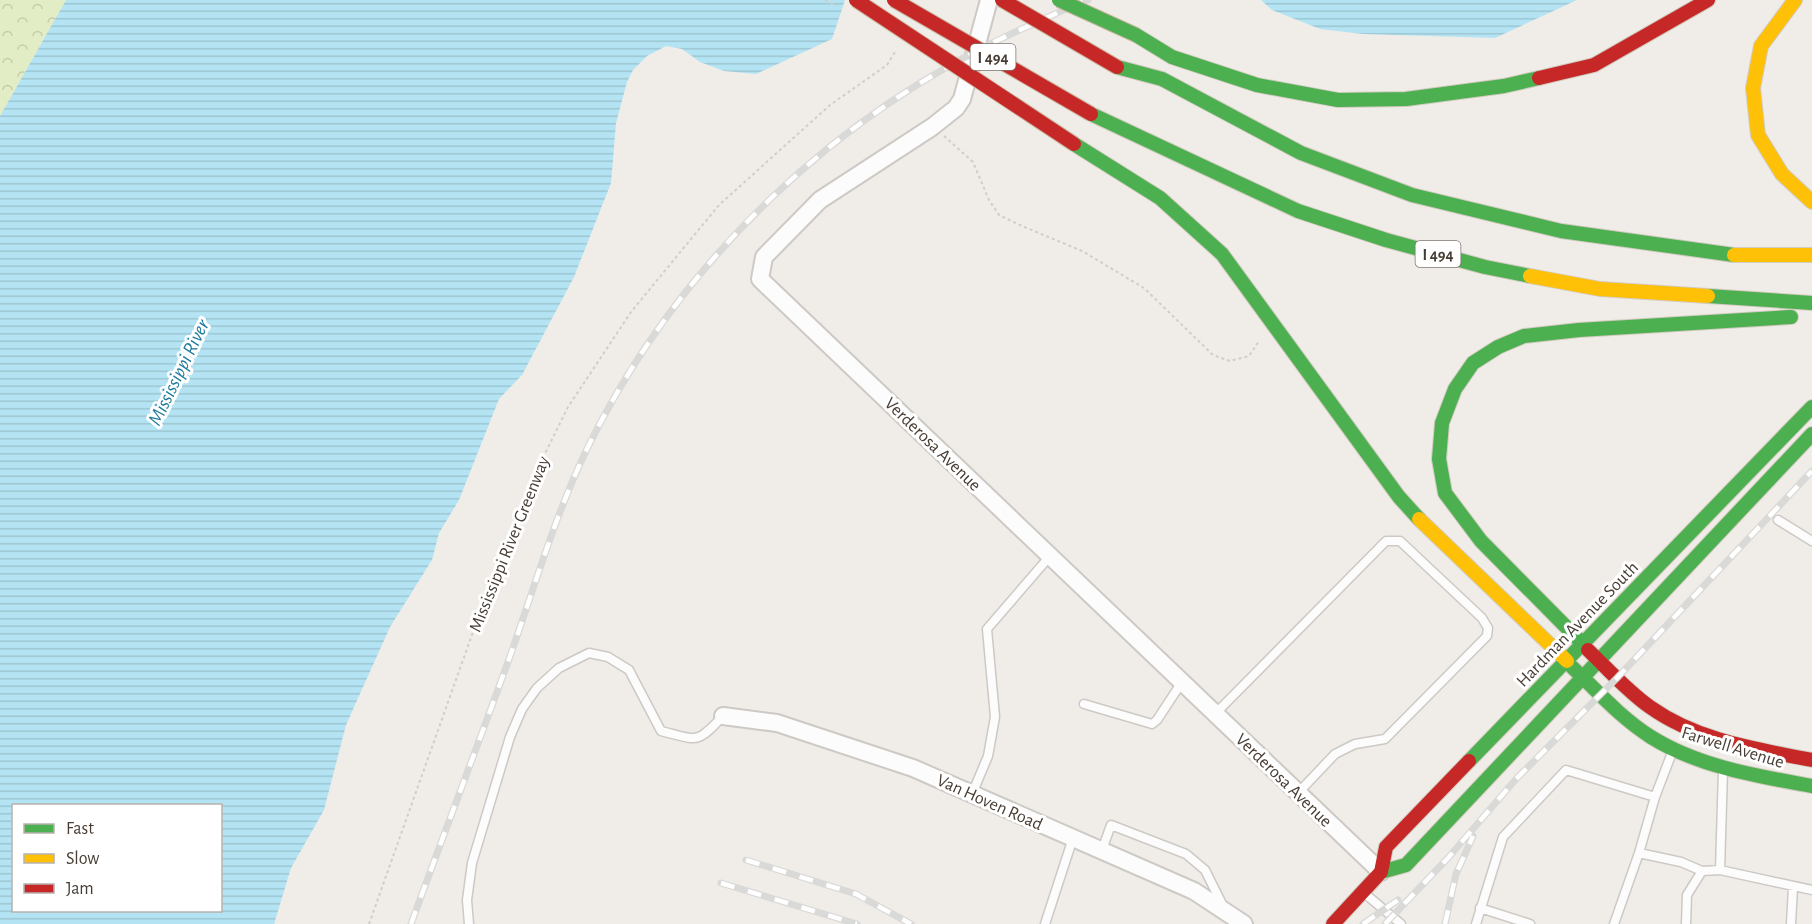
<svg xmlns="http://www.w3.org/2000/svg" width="1812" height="924" font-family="'Alegreya Sans',sans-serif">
<defs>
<pattern id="forest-crowns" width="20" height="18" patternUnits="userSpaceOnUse" patternTransform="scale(1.5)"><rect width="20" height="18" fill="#e3edc5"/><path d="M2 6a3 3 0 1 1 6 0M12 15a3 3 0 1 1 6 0" fill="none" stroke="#c4ccaa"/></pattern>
<pattern id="water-rules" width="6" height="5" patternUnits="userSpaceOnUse" patternTransform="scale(1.5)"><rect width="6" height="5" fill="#b4e4f3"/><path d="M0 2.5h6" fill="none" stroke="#9cc4d1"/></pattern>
</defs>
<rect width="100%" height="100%" fill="#f0ede8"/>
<path fill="url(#forest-crowns)" d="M0 0H66L0 116Z"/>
<path fill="url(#water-rules)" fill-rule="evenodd" d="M66 0H845L832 39 756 74 724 71 700 62 682 49 666 46 647 56 633 70 627 82 616 123 611 183 574 277 522 375 499 399 459 500 439 533 432 560 390 627 346 725 324 810 291 868 274 924H0V116ZM14 806H220V910H14Z
M1261 0H1577L1495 38 1363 34 1320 29 1272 10Z"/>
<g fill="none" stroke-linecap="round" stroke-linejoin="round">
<defs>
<path id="lane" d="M1778 520 1812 541
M1084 704 1152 724 1157 720 1182 682
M1215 714 1386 541H1400L1482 618 1488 628 1487 636 1385 739 1355 744 1335 754 1298 793
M972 794 988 756 995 717 987 629 1050 556
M1102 850 1111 825 1186 854 1205 870 1224 908
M1639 853 1655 797
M1720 870 1723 770
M1363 892 1401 924
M1480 908 1530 924
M469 924 467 900 472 863 510 737 522 709 537 688 559 668 589 653 608 657 629 670 661 731C698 740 696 745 723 716
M1045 924 1073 838
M1476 924 1503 837 1566 770 1655 797 1673 750
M1614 924 1639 853 1681 862 1702 871
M1686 924 1687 895 1702 871 1720 870 1812 890
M1791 924 1793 887"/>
<path id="street" d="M989 0 962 99 956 108 932 127 820 200 764 257 760 279 1381 872
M723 716 777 723 913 768 1194 891 1244 924"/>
<path id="fast" d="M1136 35 1172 57 1257 85 1338 100 1406 99 1504 86 1539 78
M1117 67 1162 79 1301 153 1412 195 1561 231 1734 255
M1091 114 1298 211 1386 240 1485 267 1530 276
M1074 144 1160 198 1222 254 1399 497 1419 519
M1708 296 1812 303
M1583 644 1481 541 1445 493 1439 459 1442 423 1455 389 1473 363 1498 347 1524 336 1579 330 1791 317
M1572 667C1597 691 1621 718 1651 737 1699 767 1757 776 1812 786
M1469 761 1812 407
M1381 872 1406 865 1812 434"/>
<path id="slow" d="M1795 0 1761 46 1753 88 1758 135 1782 174 1812 202
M1734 255H1812
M1530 276 1600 289 1708 296
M1419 519 1567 661"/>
<path id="jam" d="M1539 78 1594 65 1708 0
M1588 650C1608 669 1627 691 1650 707 1698 741 1756 749 1812 760
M1333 924 1381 872 1386 847 1469 761"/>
</defs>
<use href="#lane" stroke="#cdc9c4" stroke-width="11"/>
<use href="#street" stroke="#cdc9c4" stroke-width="20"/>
<use href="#fast" stroke="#d2cbc0" stroke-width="16"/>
<use href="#slow" stroke="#d2cbc0" stroke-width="16"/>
<use href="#jam" stroke="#d2cbc0" stroke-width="16"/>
<path stroke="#d1cdc9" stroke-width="2" stroke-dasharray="3 3" stroke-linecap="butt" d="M944 136 973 162 989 200 999 215 1022 226 1082 251 1144 288 1213 355 1230 361 1249 356 1259 341
M369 924 484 601 524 496 568 407 631 312 719 205 830 105 887 65 895 52"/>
<use href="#lane" stroke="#fdfcfc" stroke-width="8"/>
<use href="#street" stroke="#fdfcfc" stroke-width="16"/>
<use href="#fast" stroke="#4caf50" stroke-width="14"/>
<use href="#slow" stroke="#ffc107" stroke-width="14"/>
<use href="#jam" stroke="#c62828" stroke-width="14"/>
<defs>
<path id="rail" d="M746 860 856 894 911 924
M721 883 857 924
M411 924C443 836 477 748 509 659 534 589 554 518 586 451 678 261 840 108 1033 24 1051 16 1069 7 1088 0
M1363 924 1398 900
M1385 924 1448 858 1516 779 1617 678 1812 471
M1445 924 1456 874 1473 836"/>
</defs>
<use href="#rail" stroke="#d9d9d8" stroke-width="7"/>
<use href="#rail" stroke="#fff" stroke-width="4.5" stroke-dasharray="14" stroke-linecap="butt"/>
<defs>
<path id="fast-bridge" d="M1059 0 1136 35"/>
<path id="jam-bridge" d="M856 0 1074 144
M894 0 1091 114
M1002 0 1117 67"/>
</defs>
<use href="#fast-bridge" stroke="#cbb6a0" stroke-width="16" stroke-linecap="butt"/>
<use href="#jam-bridge" stroke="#cbb6a0" stroke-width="16" stroke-linecap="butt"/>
<path stroke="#d1cdc9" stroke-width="2" stroke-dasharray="3 3" stroke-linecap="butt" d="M825 0 836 6"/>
<use href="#fast-bridge" stroke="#4caf50" stroke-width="14"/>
<use href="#jam-bridge" stroke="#c62828" stroke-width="14"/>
</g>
<g text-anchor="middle" stroke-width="6" stroke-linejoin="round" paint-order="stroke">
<g fill="#fff" stroke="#7f7771" stroke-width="1.5">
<rect x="970.5" y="44" width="45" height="26" rx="4.5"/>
<rect x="1415.5" y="241" width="45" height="26" rx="4.5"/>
</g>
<g font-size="16" font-weight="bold" fill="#483d34">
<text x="993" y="63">I 494</text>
<text x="1438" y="260">I 494</text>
</g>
<g font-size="18" fill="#483d34" stroke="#fff">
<text transform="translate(933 444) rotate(44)" y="6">Verderosa Avenue</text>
<text transform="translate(509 544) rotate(-68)" y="6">Mississippi River Greenway</text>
<text transform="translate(1577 624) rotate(-46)" y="6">Hardman Avenue South</text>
<text transform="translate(1733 747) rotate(17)" y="6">Farwell Avenue</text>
<text transform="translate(1284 780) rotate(44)" y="6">Verderosa Avenue</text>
<text transform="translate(990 802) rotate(24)" y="6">Van Hoven Road</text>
</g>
<g font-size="20" font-style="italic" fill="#1e7a9c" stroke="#fff">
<text transform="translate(178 372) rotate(-64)" y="7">Mississippi River</text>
</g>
</g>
<rect x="12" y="804" width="210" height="108" fill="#ffffff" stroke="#b6b1ae" stroke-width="1.5"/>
<rect x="24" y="824" width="30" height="9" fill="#4caf50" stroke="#b6b1ae" stroke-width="1.5"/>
<text x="66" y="834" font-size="18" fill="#483d34">Fast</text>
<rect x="24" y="854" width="30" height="9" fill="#ffc107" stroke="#b6b1ae" stroke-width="1.5"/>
<text x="66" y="864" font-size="18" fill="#483d34">Slow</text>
<rect x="24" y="884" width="30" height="9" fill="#c62828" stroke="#b6b1ae" stroke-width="1.5"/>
<text x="66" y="894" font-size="18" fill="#483d34">Jam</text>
</svg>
